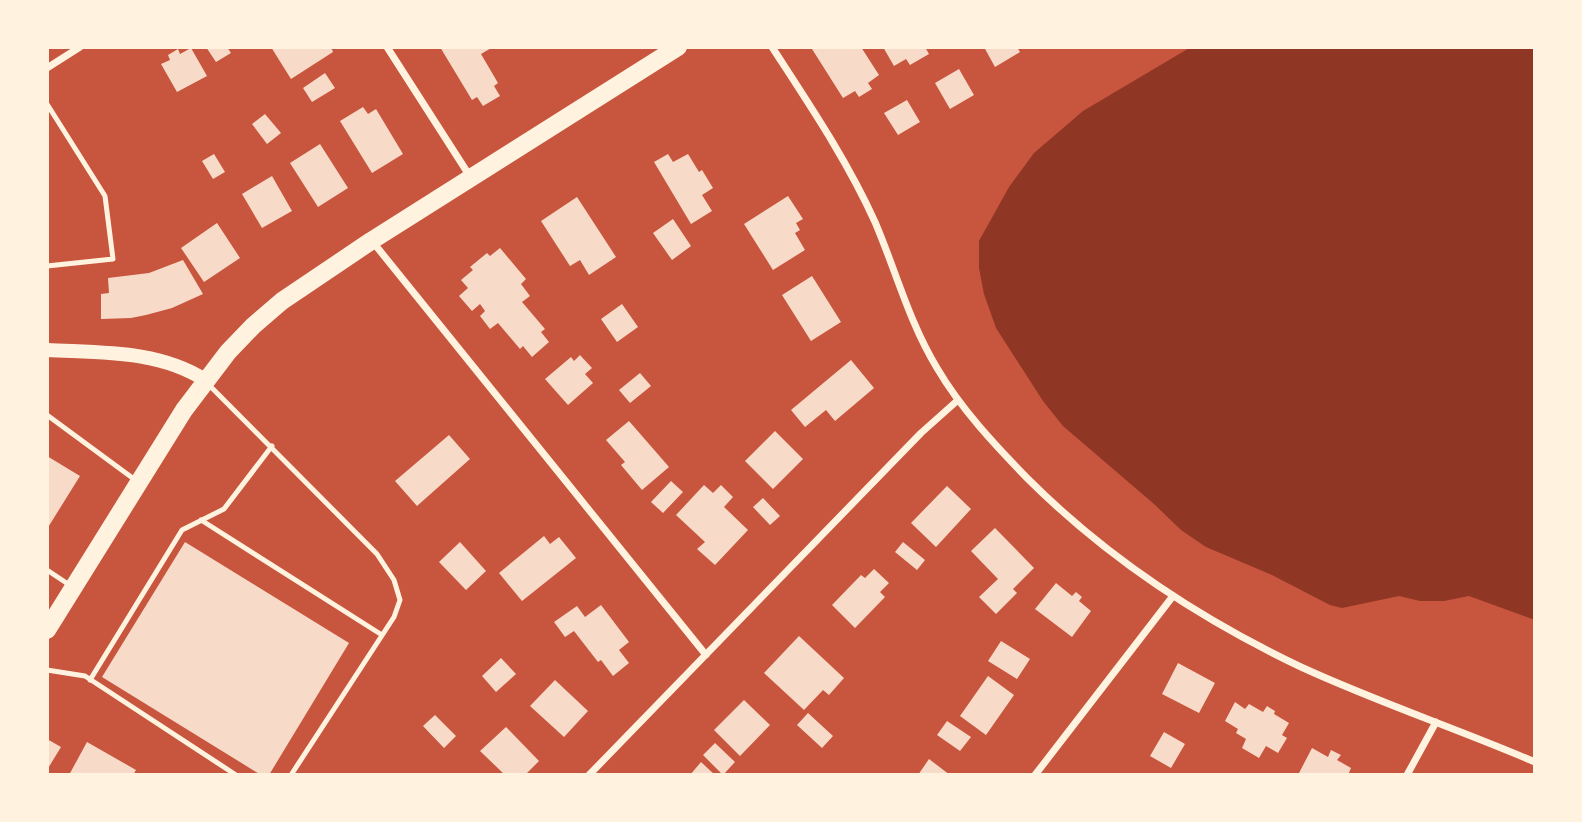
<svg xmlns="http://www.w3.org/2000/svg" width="1582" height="822" font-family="'Golos Text',sans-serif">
<rect width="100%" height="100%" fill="#c8553d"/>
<path fill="#8f3625" d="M1191 47H1535V620L1469 596 1444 601H1420L1399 596 1342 608 1330 605 1272 575 1206 547 1181 530 1154 504 1063 426 1043 401 996 328 984 294 979 268V241L1009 187 1034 153 1083 111Z"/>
<path fill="#f7dbc8" d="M206 47H227L231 53 216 62Z
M271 47H331L333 52 291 79Z
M440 47H493L481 54 498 83 494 86 500 96 483 106 477 97 472 100Z
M815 47H861L879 75 868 83 872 89 859 97 855 91 843 98 812 49Z
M883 47H925L929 54 910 65 906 59 894 66Z
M984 47H1017L1020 52 995 67Z
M191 48 207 76 177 92 161 64 170 60 168 55 178 49 180 54Z
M959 69 974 95 950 109 935 83Z
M325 73 335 88 312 102 303 88Z
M907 100 920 122 898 135 884 113Z
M363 107 368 114 376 109 403 154 372 173 340 121Z
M265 114 281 133 267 144 252 124Z
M320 144 348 188 318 207 290 163Z
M214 154 225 172 213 179 202 161Z
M668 154 673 162 688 154 699 172 702 170 713 188 702 195 712 211 691 224 654 162Z
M272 176 292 211 262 228 242 194Z
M788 196 803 219 796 223 800 230 795 233 805 250 773 270 744 224Z
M577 197 616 257 589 275 580 260 570 266 541 221Z
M673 219 691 246 672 260 653 233Z
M217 223 240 258 204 282 181 248Z
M500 248 526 279 521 284 530 296 522 302 545 329 541 332 549 342 532 357 523 346 520 349 498 323 490 329 480 316 485 311 480 304 472 311 459 296 468 288 461 280 473 270 470 267 487 253 490 256Z
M183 260 203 294 172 308 146 315 131 318 101 319V294L109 293 108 278 149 273Z
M812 276 841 322 811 341 782 295Z
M622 304 638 327 617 342 601 319Z
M580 355 592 368 585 374 593 383 568 405 545 379 571 357 574 361Z
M851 360 874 388 835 421 826 410 805 427 791 410Z
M640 373 651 386 630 403 619 390Z
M629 421 669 467 642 490 621 465 625 462 606 440Z
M775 431 803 459 773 489 745 461Z
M449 435 470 459 417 506 395 481Z
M47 456 80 476 47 529Z
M671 481 683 492 663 513 651 502Z
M704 485 713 493 721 485 733 497 724 507 748 530 715 565 697 549 705 542 676 515Z
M947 486 971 509 936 547 911 523Z
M763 498 780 516 770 525 753 507Z
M995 528 1034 568 1013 589 1017 593 996 614 979 597 998 579 971 551Z
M544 536 550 544 559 537 576 558 522 601 499 573Z
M185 542 349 643 269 775H261L102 677Z
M460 542 486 571 466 590 439 562Z
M903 542 925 560 917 570 895 552Z
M874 569 889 583 880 592 885 597 855 628 832 605 861 575 865 578Z
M1056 583 1072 596 1076 592 1082 597 1079 601 1091 611 1072 637 1035 609Z
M601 605 629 642 619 650 629 663 613 676 601 660 598 662 574 631 565 637 554 622 577 606 585 617Z
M799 636 844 678 829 695 823 690 804 710 764 673Z
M1001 641 1030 659 1017 679 988 661Z
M501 658 516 674 496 692 482 676Z
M1178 663 1215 683 1199 713 1162 694Z
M988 676 1014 695 986 735 960 716Z
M555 680 588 711 564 737 530 706Z
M744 700 770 725 740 756 714 730Z
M1235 702 1245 709 1249 704 1263 712 1267 706 1275 711 1274 714 1289 723 1282 735 1287 738 1278 753 1266 746 1259 758 1242 748 1246 739 1236 733 1238 729 1225 721Z
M808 713 833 736 822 748 797 725Z
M435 715 456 736 444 748 423 726Z
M947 721 971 737 960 751 937 735Z
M506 727 539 761 525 775H505L480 751Z
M1164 732 1185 744 1171 768 1150 756Z
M47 739 61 747 47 770Z
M87 742 136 770 133 775H69Z
M715 743 735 762 723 775 703 755Z
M1312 748 1328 757 1331 750 1341 755 1337 760 1351 768 1348 775H1298Z
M929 759 950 775H918Z
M701 762 715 775H690Z"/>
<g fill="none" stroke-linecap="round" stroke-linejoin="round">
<path stroke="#fff3e0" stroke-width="5" d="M47 104 105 196 113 259 47 266
M207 383 377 554 394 580 400 600 394 617 291 775
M47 415 138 482
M201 520 382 635
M47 570 71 586
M47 670 85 676 236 775
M90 680 182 530 224 509 272 446"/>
<path stroke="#fff3e0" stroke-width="7" d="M387 47 471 178
M772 47C809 104 847 160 875 222 896 271 909 322 937 368 961 409 995 445 1027 478 1106 557 1200 619 1301 667 1377 702 1458 729 1535 762
M47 68 80 47
M372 241 706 655
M589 775 921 433 958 400
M1035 775 1173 596
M1407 775 1436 722"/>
<path stroke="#fff3e0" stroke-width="14" d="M47 350C101 353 158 350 205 380"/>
<path stroke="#fff3e0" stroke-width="18" d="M47 630 184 410 228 352 253 326 282 301 371 241 678 47"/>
</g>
<rect width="1582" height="822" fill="none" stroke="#fff3e0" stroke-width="98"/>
</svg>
